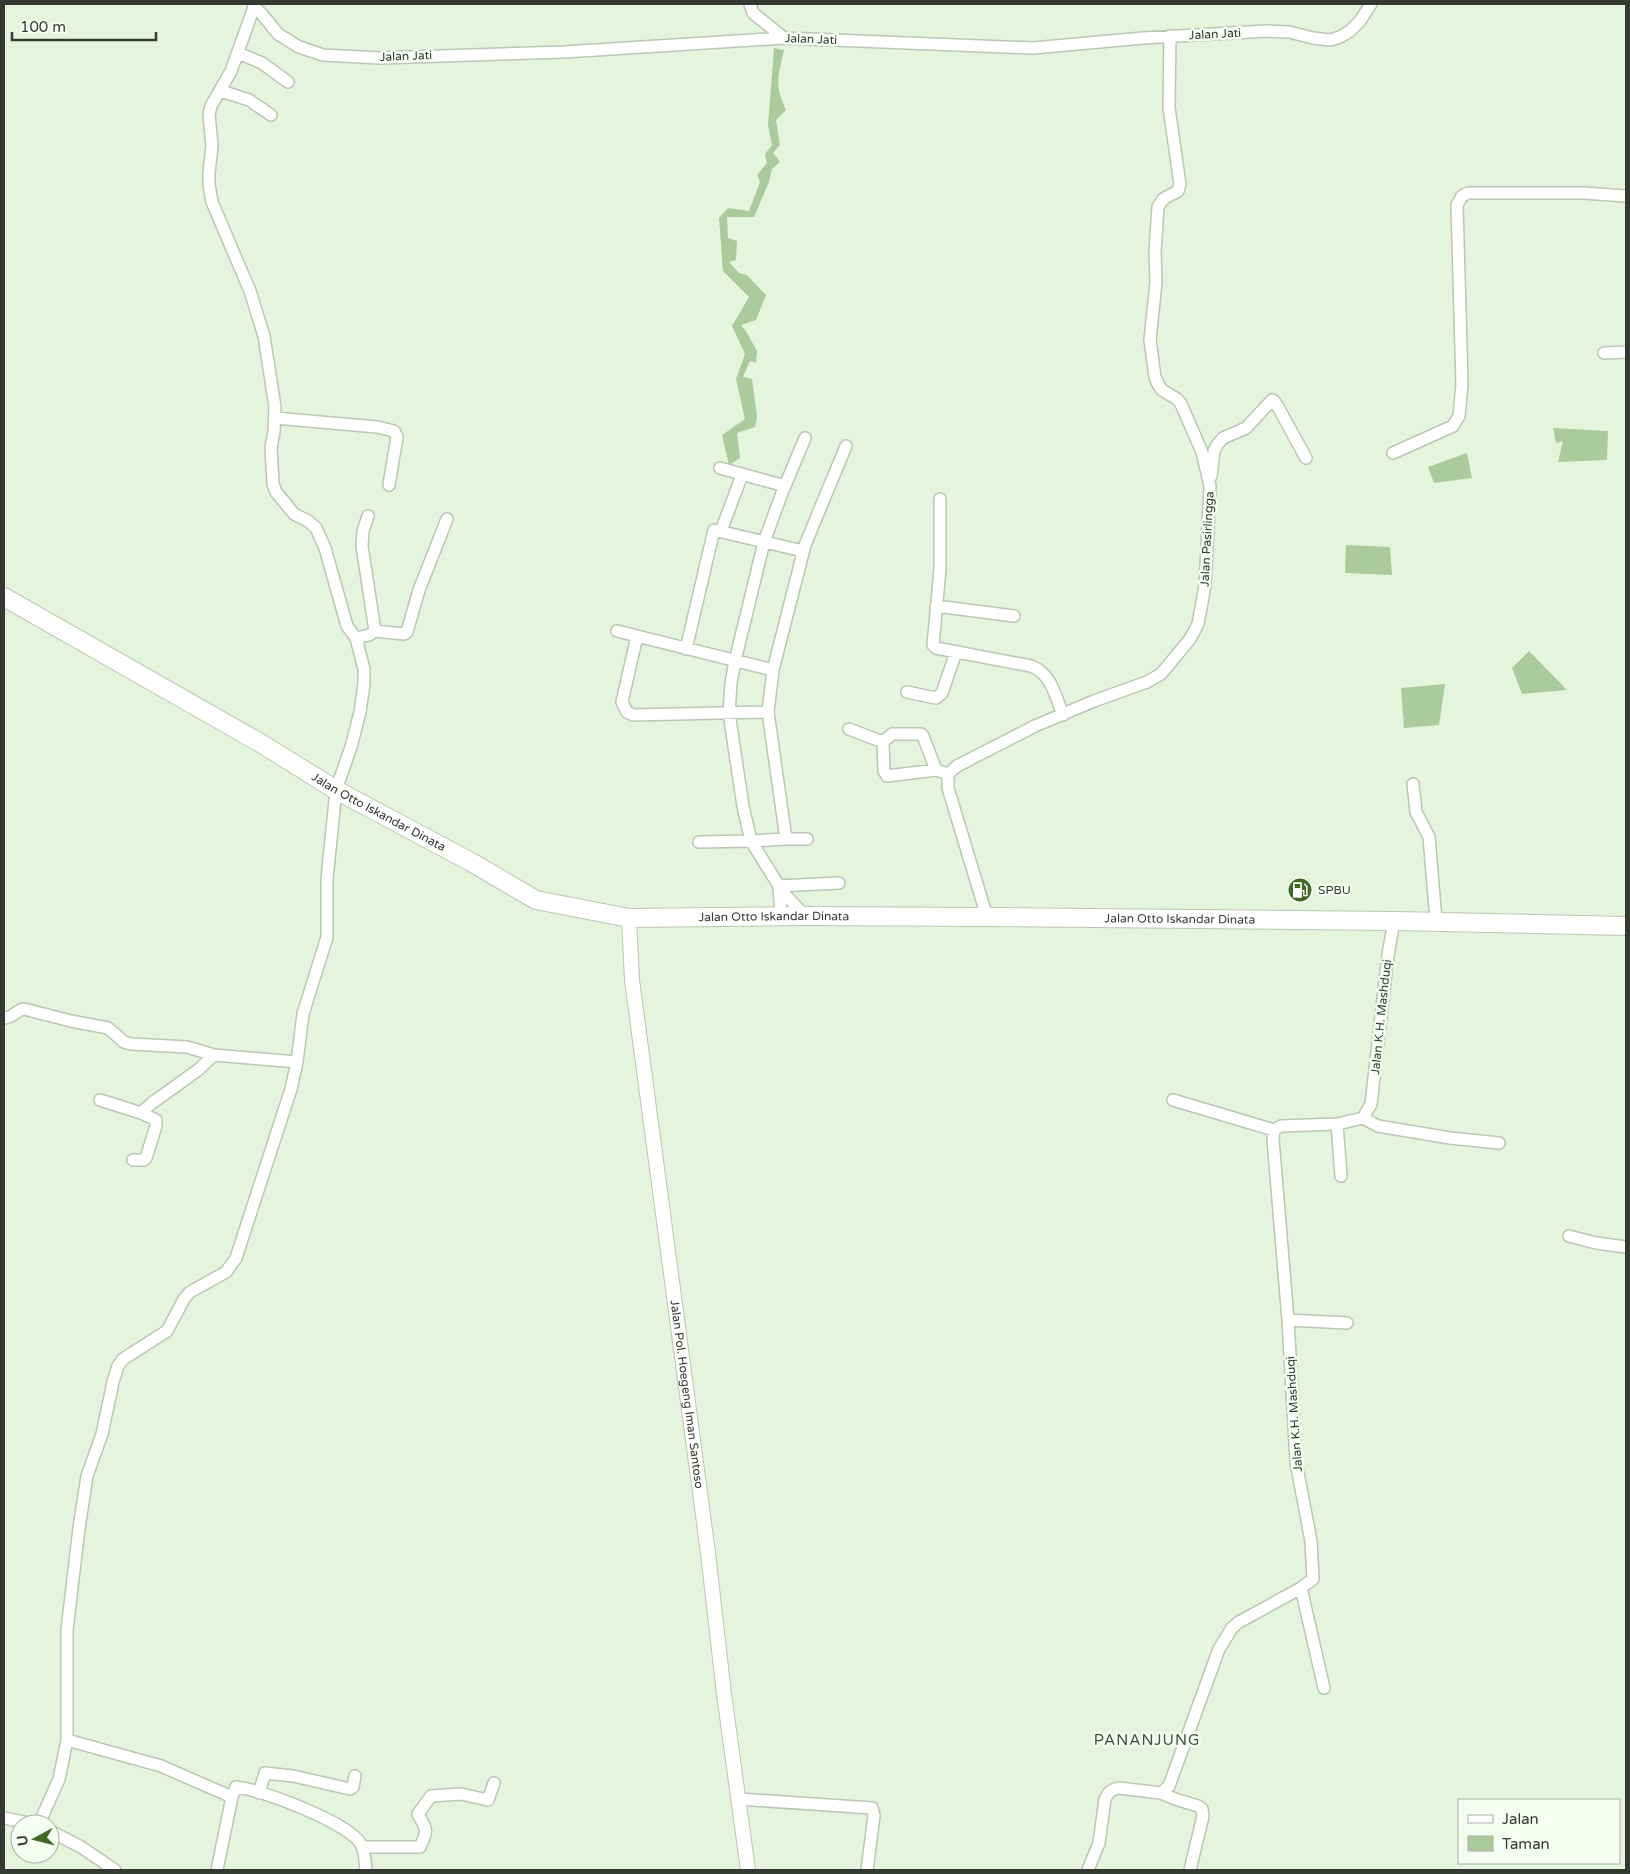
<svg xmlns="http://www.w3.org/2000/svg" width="1630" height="1874" font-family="'Varela Round',sans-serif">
<rect width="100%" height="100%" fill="#e4f4dd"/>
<path fill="#accb9c" d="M774 48 784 50C778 77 774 84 786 110L776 120 780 145 773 153 780 162 772 169 769 182 754 217H727L728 238 737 241 736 260 729 262 739 273 747 275 766 295 756 320 741 325 746 331 757 351 756 363 750 361 743 377 752 379 757 417 755 427 737 433 740 458 729 465 722 435 745 419 736 379 745 354 732 326 749 297 723 271 719 218 728 208 749 211 760 182 757 175 767 163 765 154 772 145 768 125Z
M1553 428 1608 431 1607 460 1558 462 1563 441 1556 443Z
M1467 453 1472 478 1434 483 1428 467Z
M1346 545 1390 547 1392 575 1345 573Z
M1529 651 1567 690 1522 694 1512 668Z
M1445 684 1439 725 1404 728 1401 688Z"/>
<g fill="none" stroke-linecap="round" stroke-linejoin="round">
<defs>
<path id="minor" d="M253 4 254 7 261 13 278 34 299 47 323 55 380 58 564 52 784 38 1033 48 1143 38 1267 31 1289 32 1313 38 1330 40 1340 37 1350 31 1360 21 1371 4
M750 4 753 13 784 38
M238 53 262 63 288 82
M221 91 249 100 271 115
M1604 353 1626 352
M275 418 377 427 394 431 397 437 389 485
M1393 453 1453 426 1459 416 1462 384 1457 205 1462 196 1468 193H1583L1626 196
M720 468 785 486
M1211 476 1214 451 1217 445 1223 438 1246 428 1272 400 1274 401 1278 407 1306 458
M940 499V569L933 645 936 648 1031 666C1052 674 1055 696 1063 715
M368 516 363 531 362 546 375 631
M721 531 742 475
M936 606 1014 616
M617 631 773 670
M637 636 622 702 627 712 633 715 768 712
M356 638 369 635 375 631 404 634 407 632 419 590 447 519
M686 649 714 530 803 551
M907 692 936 698 942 693 956 652
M849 729 883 742
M936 770 923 736 921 734H892L883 742 884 771 887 776 936 770 948 774
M1413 784 1416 812 1429 837 1436 921
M786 839H807
M699 842 751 841 786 839 768 712 773 670 805 545 846 446
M779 886 839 883
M779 888 805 916
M781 916 779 886 751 841 743 806 729 713 731 683 735 661 764 542 782 493 805 438
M987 917 948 788V774L957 766 1035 726 1094 701 1147 682 1161 674 1190 639 1198 624 1205 586 1210 486 1202 452 1181 404 1177 399 1162 390 1158 384 1155 377 1150 340 1156 282 1155 252 1158 207 1163 199 1178 191 1180 184 1169 108 1170 36
M4 1018C13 1018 16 1010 24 1009L71 1021 108 1028 124 1042 131 1044 187 1047 214 1055 297 1062
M100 1100 141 1113
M1173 1100 1274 1130
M1363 1118 1378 1126 1450 1138 1499 1143
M1337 1124 1341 1176
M133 1160H144L146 1158 156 1126V1120L141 1113 152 1103 198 1070 214 1055
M1569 1236 1596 1243 1626 1247
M1288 1320 1347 1323
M1301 1588 1324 1688
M67 1740 161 1766 232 1797 217 1870
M259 1793 265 1773 293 1776 350 1789 353 1787 355 1776
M1161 1793 1175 1799 1198 1806 1202 1809 1203 1816 1190 1870
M232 1797 236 1787C261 1789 349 1823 361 1844 365 1851 365 1862 366 1870
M738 1799 872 1808 874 1816 867 1870
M4 1818 34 1824
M39 1824 59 1779 67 1740V1630L79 1528 87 1476 102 1434 113 1382 118 1366 123 1359 167 1331 184 1299 190 1292 226 1272 236 1258 291 1089 297 1062 303 1014 327 937V879L336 790 351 747 360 712 364 684V669L356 638 347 626 325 548 316 528 308 521 294 514 276 492 273 484 271 447 274 432 275 407 264 336 250 291 212 202 209 185V173L212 146 209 114 211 106 231 71 254 7
M50 1831 81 1847 115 1870
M362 1847H420C429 1828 426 1830 418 1814L431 1796 461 1794 488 1800 494 1783
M1088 1870 1099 1843 1105 1799C1108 1792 1112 1789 1119 1788L1161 1793 1169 1786 1219 1649 1232 1628 1239 1622 1301 1588 1313 1579 1311 1541 1296 1462 1288 1320 1273 1139 1274 1130 1281 1126 1337 1124 1363 1118 1371 1104 1388 955 1394 921"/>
<g id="tertiary">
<path id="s1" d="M629 918 632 980 708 1553 724 1694 748 1870"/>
</g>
<g id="primary">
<path id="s2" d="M4 597 262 744 336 790 471 862 536 900 629 918 805 916 987 917 1394 921 1626 926"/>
</g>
</defs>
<use href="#minor" stroke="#b9c8b2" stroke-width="14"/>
<use href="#tertiary" stroke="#b9c8b2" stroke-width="16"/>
<use href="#primary" stroke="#b9c8b2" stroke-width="20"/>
<use href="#minor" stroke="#fff" stroke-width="11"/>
<use href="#tertiary" stroke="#fff" stroke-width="14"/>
<use href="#primary" stroke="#fff" stroke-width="18"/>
</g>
<defs>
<symbol id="fuel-disc" viewBox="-11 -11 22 22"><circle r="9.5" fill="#3f6824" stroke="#f5fff1"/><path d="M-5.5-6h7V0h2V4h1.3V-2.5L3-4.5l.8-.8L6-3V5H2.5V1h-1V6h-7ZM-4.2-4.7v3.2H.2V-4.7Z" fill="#fff"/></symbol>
</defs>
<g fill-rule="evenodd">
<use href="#fuel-disc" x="1286" y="876" width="28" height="28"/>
</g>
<g text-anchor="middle" stroke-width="5" stroke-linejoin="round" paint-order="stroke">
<g font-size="12" fill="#343a31" stroke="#f5fff1">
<text transform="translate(1215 34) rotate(-3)" y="4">Jalan Jati</text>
<text transform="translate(811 39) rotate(2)" y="4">Jalan Jati</text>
<text transform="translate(406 56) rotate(-2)" y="4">Jalan Jati</text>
<text transform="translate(1207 539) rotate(-87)" y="4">Jalan Pasirlingga</text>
<text dy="4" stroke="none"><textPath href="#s2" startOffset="432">Jalan Otto Iskandar Dinata</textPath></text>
<text dy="4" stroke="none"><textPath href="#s2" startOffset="852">Jalan Otto Iskandar Dinata</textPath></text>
<text dy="4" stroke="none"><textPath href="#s2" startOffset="1258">Jalan Otto Iskandar Dinata</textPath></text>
<text transform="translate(1381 1017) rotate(-84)" y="4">Jalan K.H. Mashduqi</text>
<text dy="4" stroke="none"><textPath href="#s1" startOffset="480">Jalan Pol. Hoegeng Iman Santoso</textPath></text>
<text transform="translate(1294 1414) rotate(-94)" y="4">Jalan K.H. Mashduqi</text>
</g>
<g font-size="12" fill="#343a31" stroke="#f5fff1" text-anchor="start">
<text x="1318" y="894">SPBU</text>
</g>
<g font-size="15" letter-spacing="1" fill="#43503d" stroke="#f5fff1">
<text x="1147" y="1745">PANANJUNG</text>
</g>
</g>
<rect width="1630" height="1874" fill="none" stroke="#343a31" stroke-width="10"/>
<rect x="1458" y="1799" width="162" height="65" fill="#f5fff1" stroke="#a8b0a4"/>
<rect x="1468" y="1815" width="25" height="8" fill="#ffffff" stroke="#a8b0a4"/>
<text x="1502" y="1824" font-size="15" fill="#343a31">Jalan</text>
<rect x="1468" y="1836" width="25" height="15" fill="#accb9c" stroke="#a8b0a4"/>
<text x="1502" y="1849" font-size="15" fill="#343a31">Taman</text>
<g transform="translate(35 1839) rotate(263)"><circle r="24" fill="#f5fff1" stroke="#a8b0a4"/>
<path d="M0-4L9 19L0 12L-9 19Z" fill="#3f6824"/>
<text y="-8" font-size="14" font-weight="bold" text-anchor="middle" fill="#343a31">U</text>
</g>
<path d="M12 32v8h144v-8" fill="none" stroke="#343a31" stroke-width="2.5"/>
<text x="20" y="32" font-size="15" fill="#343a31" stroke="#f5fff1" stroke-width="4" paint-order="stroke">100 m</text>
</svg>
